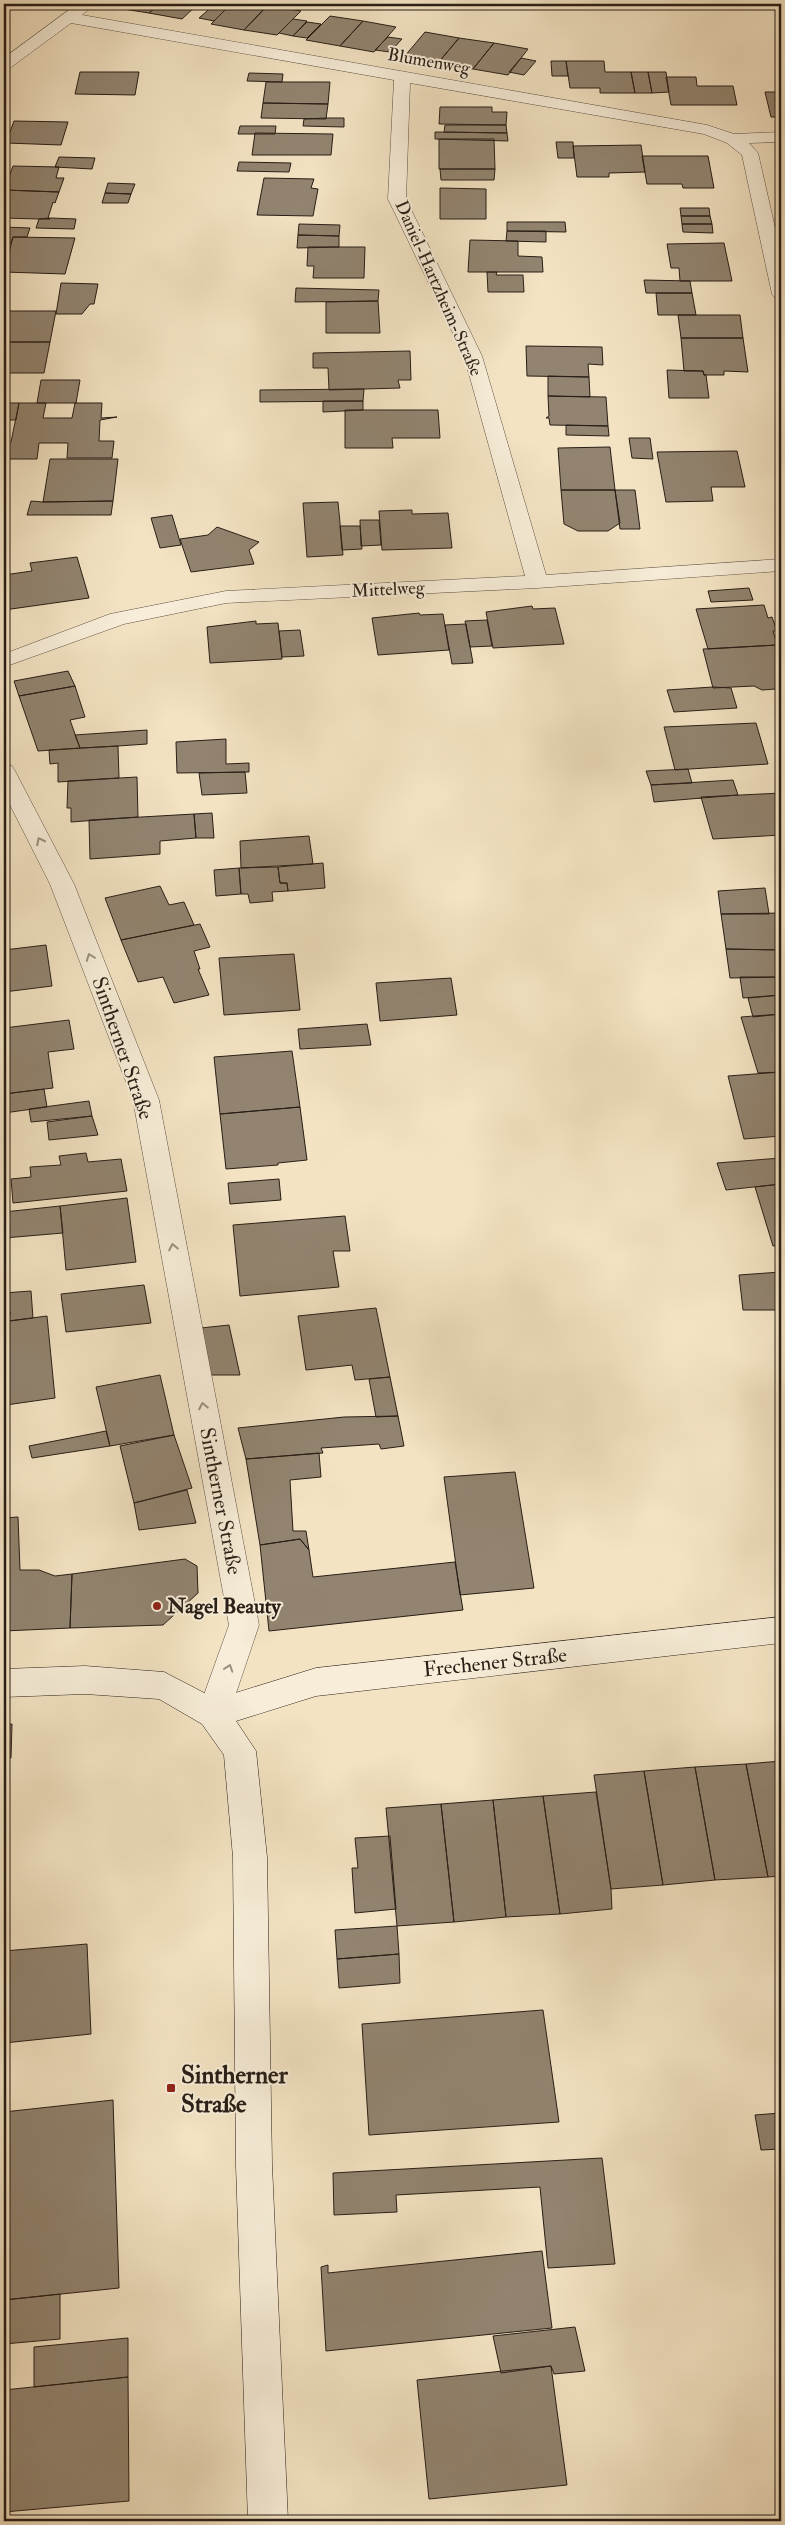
<svg xmlns="http://www.w3.org/2000/svg" width="785" height="2525" font-family="'IM FELL Double Pica',serif">
<rect width="100%" height="100%" fill="#f3e3c3"/>
<filter id="stains"><feTurbulence type="fractalNoise" baseFrequency=".004" numOctaves="4"/><feColorMatrix values="0 0 0 0 .2 0 0 0 0 .09 0 0 0 0 .02 0 0 0 .5 -.17"/></filter>
<radialGradient id="worn" r=".72"><stop offset=".6" stop-color="#630" stop-opacity="0"/><stop offset="1" stop-color="#630" stop-opacity=".3"/></radialGradient>
<path fill="#928470" stroke="#281e16" d="M121 4H159L149 13 117 8Z
M159 4H198L182 19 149 13Z
M215 4 229 6 214 21 199 18Z
M231 4H258L268 5 244 30 211 24Z
M268 5 301 11 277 35 244 30Z
M330 16 363 21 340 46 306 40Z
M293 19 307 21 293 36 279 33Z
M363 21 396 27 374 52 340 46Z
M307 22 321 24 307 38 293 36Z
M425 32 459 38 438 63 404 57Z
M388 37 402 39 390 52 375 50Z
M459 38 494 43 473 69 438 63Z
M494 43 528 49 508 75 473 69Z
M521 58 536 61 524 75 509 72Z
M551 61H566L568 76H552Z
M566 61H604L605 72H631L635 93H600V88H570Z
M80 72H139L135 95 75 94Z
M631 72H648L652 93H635Z
M648 72H666L669 92 652 93Z
M249 73 283 74 282 82 247 81Z
M666 77H696L697 86H733L737 105H671Z
M266 82H330L328 104 263 103Z
M765 92H781V117H771Z
M263 103 328 104 326 119 261 118Z
M440 107H492V112H507L506 125 439 124Z
M326 118H344V127L303 126 304 119Z
M14 121 68 122 61 145 6 143Z
M445 125H506L507 133 444 132Z
M240 126H276L275 134H238Z
M435 132 507 133 508 141 435 139Z
M255 133 333 134 331 155H252Z
M439 139H494L495 169H439Z
M556 142H573L574 158H558Z
M641 145 645 172 609 173V177H577L573 146Z
M642 156H708L714 188H683L682 184H647Z
M59 157 95 158 92 169 55 167Z
M239 162 291 163 289 172 237 171Z
M13 166 59 167 56 178H64L59 192 4 190Z
M440 169H495L494 180H441Z
M264 178 314 179 311 188 318 189 313 216 257 215Z
M108 183 135 184 131 194 105 193Z
M440 188 486 189V219H440Z
M4 190 59 192 55 203 53 202 48 218 50 219H39L4 218Z
M105 193 131 194 128 203H102Z
M680 208H709L710 216H681Z
M681 216H710L712 224H682Z
M50 218 76 219 74 229 36 228 39 219Z
M507 222H565L566 232 507 231Z
M299 224 340 225 339 236 298 235Z
M682 224H712L713 233 683 232Z
M4 227 30 228 27 237H13L9 247H4Z
M507 231H546V242L506 241Z
M298 235 339 236V247L297 248Z
M13 237 75 238 65 274 4 272V253H9Z
M470 240 518 241V256L542 257 543 272H468Z
M724 243 732 281H680L679 268H671L667 244Z
M308 247H365L364 278H313L314 266H307Z
M487 272H497L496 275H523L524 292H488Z
M644 280 690 281 692 293H646Z
M61 283 98 284 94 304H90L82 314H56Z
M296 288 379 290 378 301 295 302Z
M656 293H692L696 315H658Z
M378 301 380 333H326V302Z
M4 311H56L50 342H4Z
M678 315H740L743 338H681Z
M681 338H743L748 372 724 371V375H704L703 371H684Z
M4 342H50L44 373H4Z
M526 346 602 347 603 365 588 364 589 377 527 376Z
M410 351 411 380H398L400 388 329 390 328 368H313V353Z
M667 370 703 371 704 375H706L709 398H669Z
M548 376 589 377 590 397 548 396Z
M41 380H80L76 403H37Z
M364 389 363 401 260 402V390Z
M548 396 606 397 608 426 550 425 549 418H546L549 416Z
M323 401H363V410L323 412Z
M4 403H19L16 420H4Z
M19 403H46L43 418H72L75 403H102L101 418 117 417 100 420 99 441H114L112 458H67L68 443H39L37 459H4V442H11Z
M345 410H438L440 438H392L393 448H345Z
M566 425 608 426 609 436 566 435Z
M629 438H650L653 459 632 458Z
M610 447 615 490H561L558 448Z
M737 451 745 487H711L713 501 666 502 657 452Z
M50 459H118L113 501 43 502Z
M561 490H615L620 523 608 531H578L564 524Z
M615 490H635L640 529H620Z
M31 501 43 502 113 501 111 515H27Z
M338 502 343 555 307 557 303 503Z
M412 510V514L448 513 452 548 382 550 379 511Z
M172 515 181 545 160 548 151 518Z
M360 520H379L381 545 361 546Z
M340 526H360L362 549 342 550Z
M217 527 259 542 249 550 254 564 191 572 180 539 208 535Z
M77 557 89 598 4 610V575L32 571 30 563Z
M749 588 753 600 711 602 708 591Z
M764 605 768 618 772 617 777 631H773L777 645 708 649 696 609Z
M532 606 533 609 555 608 564 644 493 648 486 612Z
M419 613 420 615 443 614 449 650 378 655 372 618Z
M487 620 492 646 470 647 465 621Z
M256 621V624L278 623 282 659 210 663 207 627Z
M466 624 473 663 452 664 445 625Z
M300 630 304 656 282 657 279 631Z
M777 645 781 656V685L776 689 762 690 754 686 713 688 703 649Z
M68 671 75 686 19 696 14 681Z
M75 686 85 717 70 720 80 748 38 751 19 696Z
M713 687 731 688 737 708 674 712 667 690Z
M756 723 768 764 675 770 664 727Z
M147 730V744L118 746 80 748 75 735Z
M226 739V764L249 763V772L177 773 176 742Z
M118 746 119 778 58 782V763L50 764 49 750Z
M688 769 692 783 651 785 646 771Z
M245 772 247 793 202 795 199 773Z
M137 777 138 817 71 822V808H67L68 781Z
M733 780 738 795 654 802 651 785Z
M781 793V835L713 839 701 797Z
M212 813 214 838H196L194 814Z
M194 814 196 838 160 841V854L90 859 89 820Z
M309 836 313 864 241 868 240 841Z
M323 863 325 888 288 891 287 883H280L278 867Z
M278 867 280 883H287L288 891 272 892 273 901 250 903 248 894H241L239 868Z
M239 868 241 894 216 896 214 870Z
M160 886 169 905 184 902 194 925 121 940 105 898Z
M765 888 769 914H721L718 891Z
M781 913V950L726 949 721 914Z
M200 924 210 947 194 951 200 969H198L209 995 174 1003 163 977 138 982 121 940Z
M46 945 52 986 4 992V950Z
M726 949 781 950V977L730 978Z
M294 954 300 1010 224 1015 219 958Z
M740 977H781V995L743 998Z
M451 978 457 1015 380 1021 376 983Z
M781 995V1014L753 1017 748 998Z
M781 1014V1072L758 1073 741 1017Z
M69 1020 74 1049 48 1052 53 1088 4 1094V1028Z
M367 1024 371 1045 300 1049 298 1029Z
M292 1051 300 1107 220 1114 214 1057Z
M781 1072V1136L744 1139 728 1076Z
M44 1089 47 1107 4 1113V1094Z
M89 1101 92 1116 31 1122 29 1109Z
M300 1107 307 1160 278 1163V1165L226 1169 220 1114Z
M92 1116 98 1135 49 1140 47 1122Z
M86 1153 88 1162 121 1159 127 1191 13 1203 11 1179 31 1177 30 1167 61 1165 59 1156Z
M781 1158V1184L726 1190 717 1163Z
M279 1179 281 1200 230 1204 228 1183Z
M781 1184V1245L773 1246 755 1187Z
M127 1198 136 1262 66 1270 60 1206Z
M60 1206 63 1233 4 1238V1212Z
M345 1216 350 1251H333L339 1287 240 1296 233 1225Z
M781 1272V1310H743L739 1275Z
M144 1285 151 1323 66 1332 61 1294Z
M31 1291 33 1318 9 1321 10 1312H4V1293Z
M376 1308 390 1377 355 1380 352 1365 306 1370 298 1316Z
M4 1312H10L9 1321 47 1316 55 1398 6 1405Z
M229 1325 240 1375H211L201 1328Z
M160 1375 174 1435 110 1446 96 1387Z
M390 1377 398 1416 376 1417 369 1379Z
M398 1416 404 1446 381 1449 379 1444 321 1448 323 1453 246 1459 238 1428 344 1417Z
M106 1431 110 1446 32 1458 29 1446Z
M174 1435 192 1488 134 1503 120 1446Z
M319 1453 321 1477 290 1480 293 1531H306L309 1550 300 1539 260 1545 246 1459Z
M515 1472 534 1588 460 1595 444 1477Z
M187 1490 196 1523 139 1530 134 1503Z
M18 1517 20 1570H39L55 1576 72 1574 70 1628 4 1631V1518Z
M300 1539 309 1550 313 1577 455 1562 463 1610 269 1631 260 1545Z
M185 1559 197 1566 198 1593 163 1625 70 1628 72 1574Z
M12 1724 11 1758H4V1725Z
M781 1761V1876L768 1877 746 1764Z
M746 1764 768 1877 715 1880 695 1767Z
M695 1767 715 1880 663 1885 644 1771Z
M644 1771 663 1885 611 1889 594 1775Z
M596 1792 611 1889 612 1909 560 1914 543 1796Z
M543 1796 560 1914 506 1917 493 1800Z
M493 1800 506 1917 454 1922 441 1804Z
M441 1804 454 1922 397 1926 386 1808Z
M390 1836 396 1909 355 1913 352 1868H358L355 1838Z
M397 1926 399 1954 337 1959 335 1930Z
M87 1944 91 2034 4 2043V1951Z
M399 1954 400 1983 339 1988 337 1959Z
M543 2010 559 2122 369 2135 362 2024Z
M113 2100 119 2288 4 2300V2112Z
M781 2113V2149L761 2150 755 2115Z
M602 2158 615 2264 548 2268 540 2187 396 2195 397 2212 334 2215 333 2173Z
M542 2251 552 2328 326 2351 321 2267 328 2265V2273Z
M60 2294V2339L4 2344V2300Z
M575 2327 585 2371 554 2374 551 2366 501 2373 493 2336Z
M128 2338V2377L34 2387V2347Z
M551 2366 567 2485 429 2499 417 2380Z
M128 2377 129 2501 4 2512V2390Z"/>
<g fill="none" stroke-linecap="round" stroke-linejoin="round">
<defs>
<path id="street" d="M77 4H89L91 7 82 15 707 125 734 134 781 132V142L749 143 758 153 781 254V299L775 298 772 294 742 155 727 143 704 134 410 83 406 199 482 356 546 575 781 559V571L537 588 226 603 124 624 4 667V654L110 614 226 591 525 576 464 356 388 199 394 80 71 23 10 68 4 70V58Z
M4 764 12 766 15 771 74 884 159 1100 259 1625 229 1714 224 1724 213 1728 202 1724 197 1714 229 1625 133 1100 50 884 4 793Z"/>
<path id="secondary" d="M781 1617V1643L316 1696 236 1721 256 1751 267 1857 272 2165 288 2521H248L236 2165 233 1857 224 1755 202 1724 159 1699 85 1694 4 1697V1669L85 1666 164 1672 216 1699 316 1668Z"/>
</defs>
<use href="#street" stroke="#5b4f41" stroke-width="1"/>
<use href="#secondary" stroke="#281e16" stroke-width="1"/>
<use href="#street" fill="#f7edd8" fill-rule="evenodd"/>
<use href="#secondary" fill="#f7edd8" fill-rule="evenodd"/>
</g>
<defs><path id="oneway-chevron" d="M-2-3.5L2.5 0L-2 3.5" fill="none" stroke-width="1.6" stroke-linecap="round" stroke-linejoin="round" transform="scale(1.25)"/></defs>
<g stroke="#9a9081">
<use href="#oneway-chevron" transform="translate(40 841) rotate(-117)"/>
<use href="#oneway-chevron" transform="translate(90 957) rotate(-111)"/>
<use href="#oneway-chevron" transform="translate(173 1247) rotate(-101)"/>
<use href="#oneway-chevron" transform="translate(203 1406) rotate(-101)"/>
<use href="#oneway-chevron" transform="translate(229 1668) rotate(-71)"/>
</g>
<g fill="#8f2418" stroke="#f7edd8" stroke-width="2">
<circle cx="157" cy="1606" r="5"/>
<rect x="166" y="2083" width="10" height="10" rx="2.5"/>
</g>
<g text-anchor="middle" stroke-width="4" stroke-linejoin="round" paint-order="stroke">
<g font-size="18" fill="#281e16" stroke="#f7edd8">
<text transform="translate(429 61) rotate(10)" y="6">Blumenweg</text>
<text transform="translate(439 288) rotate(66)" y="6">Daniel-Hartzheim-Straße</text>
<text transform="translate(388 589) rotate(-3)" y="6">Mittelweg</text>
</g>
<g font-size="21" fill="#281e16" stroke="#f7edd8">
<text transform="translate(123 1048) rotate(71)" y="7">Sintherner Straße</text>
<text transform="translate(221 1501) rotate(79)" y="7">Sintherner Straße</text>
<text transform="translate(495 1662) rotate(-6)" y="7">Frechener Straße</text>
</g>
<g font-size="21" font-weight="bold" fill="#281e16" stroke="#f7edd8" text-anchor="start">
<text x="167" y="1613">Nagel Beauty</text>
</g>
<g font-size="25" font-weight="bold" fill="#281e16" stroke="#f7edd8" text-anchor="start">
<text x="181" y="2083">Sintherner<tspan x="181" dy="29">Straße</tspan></text>
</g>
</g>
<rect width="785" height="2525" fill="none" stroke="#f3e3c3" stroke-width="20"/>
<rect x="5" y="5" width="775" height="2515" fill="none" stroke="#281e16" stroke-width="2.5"/>
<rect x="10" y="10" width="765" height="2505" fill="none" stroke="#281e16"/>
<rect width="100%" height="100%" filter="url(#stains)"/>
<rect width="100%" height="100%" fill="url(#worn)"/>
</svg>
